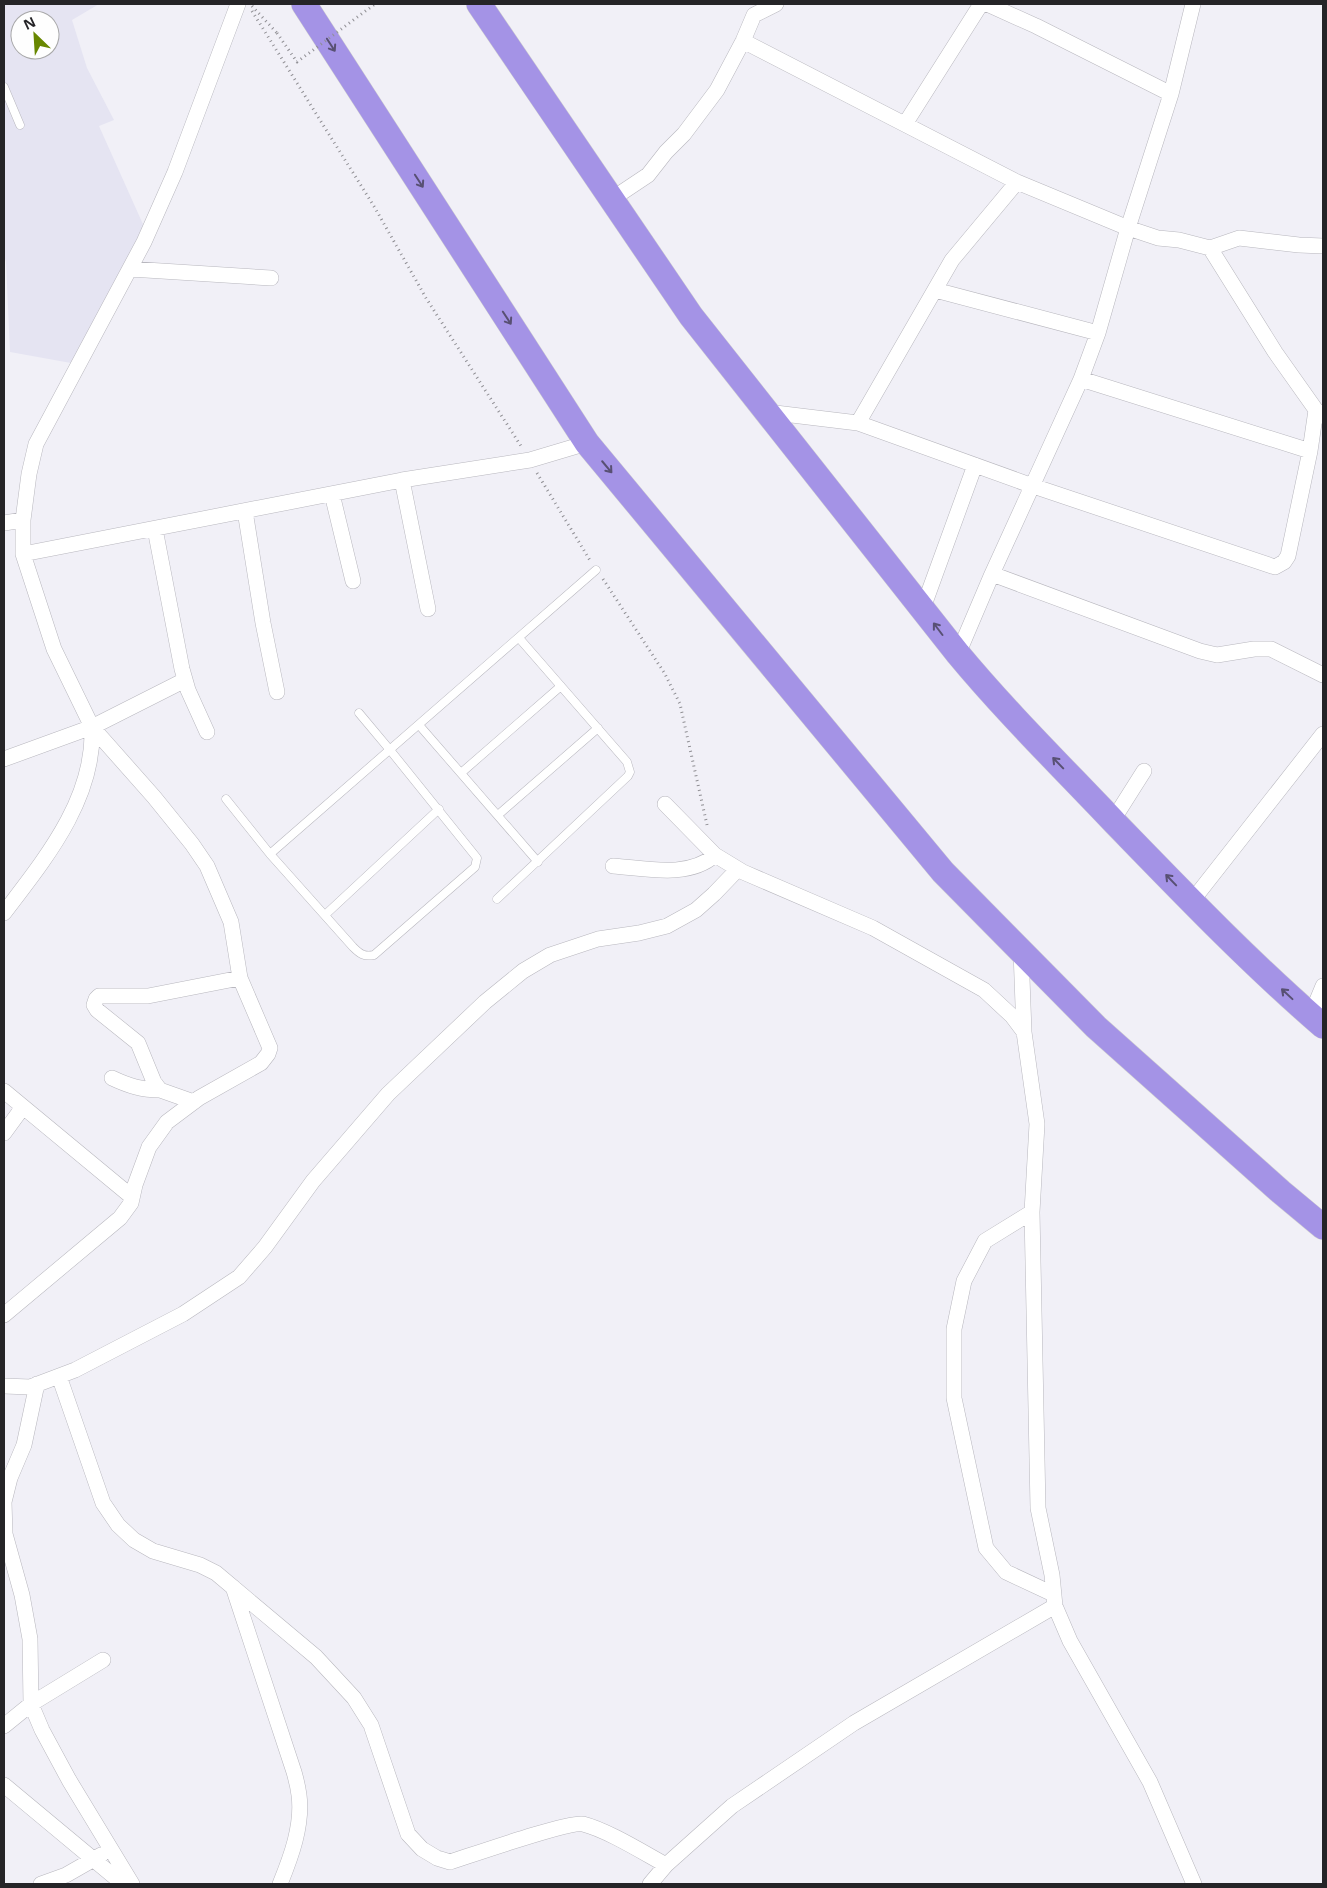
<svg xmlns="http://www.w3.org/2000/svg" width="1327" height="1888" font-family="'Noto Sans',sans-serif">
<rect width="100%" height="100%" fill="#f1f0f7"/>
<path fill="#e5e4f2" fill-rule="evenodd" d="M4 4H99L72 20 87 68 114 120 99 126 146 231 82 365 10 352 6 262 4 255ZM20 20H50V50H20Z"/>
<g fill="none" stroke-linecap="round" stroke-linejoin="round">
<defs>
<path id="service" d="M4 87 20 125
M419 725 538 862
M461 773 561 686
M226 799 270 854 353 947C360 954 364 957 374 955L475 867 477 858 390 750 359 713
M498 815 598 728
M270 854 596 570
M497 899 628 776 630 772 627 762 519 638
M325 915 439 809"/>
<path id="minor" d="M987 4 1036 26 1171 94
M743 41 1017 182 1128 228 1158 238 1179 240 1210 248 1239 238 1299 245 1323 246
M905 124 981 4
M612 199 648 175 666 152 684 134 717 90 743 41 754 15 776 4
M1210 248 1275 352 1316 410 1323 416
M130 269 271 278
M935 290 1098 333
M1081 379 1310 451
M767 412 858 423 1033 486 1275 567 1284 562 1288 556 1310 451 1316 410
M858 423 952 260 1017 182
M402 480 428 609
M332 494 353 581
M245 511 263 623 277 692
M4 523 23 520
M155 529 182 669 188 690 207 732
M23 554 402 480 530 460 587 443
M992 574 1200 651 1217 655 1254 649H1271L1323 675
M923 608 975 465
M958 654 992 574 1081 379 1098 333 1128 228 1171 94 1193 4
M4 759 92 727 185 680
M665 804 715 855 743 872 873 928 984 990 1012 1016 1024 1032
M1113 820 1144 771
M613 866C645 868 688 879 715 855
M1192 901 1323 734
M4 913C45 859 95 799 92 727
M1021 951 1024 1032 1037 1124 1032 1212 1038 1508 1052 1575 1055 1606 1070 1641 1150 1782 1194 1884
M1311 1015 1323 986
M112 1078C129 1086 142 1090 160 1090
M4 1091 132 1197
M194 1102 160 1090 154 1082 138 1043 97 1010 94 1005 96 999 99 996H148L240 978
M4 1133 23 1107
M1032 1212 985 1241 964 1281 954 1329V1398L986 1548 1006 1572 1053 1594
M4 1315 120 1218 131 1203 135 1185 149 1147 167 1122 199 1098 261 1063 268 1054 270 1048 240 978 231 922 207 866 192 844 154 797 92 727 54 649 23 554V520L29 474 36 444 144 242 175 172 238 4
M59 1376 103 1503 118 1525 134 1540 153 1551 200 1565 216 1573 316 1657 354 1698 371 1725 408 1834 422 1849 437 1858 450 1862C472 1855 569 1821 583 1824 607 1830 644 1853 666 1865
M37 1384 24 1445 10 1478 4 1502 5 1534 22 1595 30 1639 31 1704 42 1730 69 1780 132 1884
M4 1386 30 1387 75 1370 183 1314 239 1277 265 1247 313 1181 388 1094 485 1002 523 971 550 955 598 939 639 933 667 926 696 910 714 894 738 869
M233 1587 294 1772C296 1779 298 1787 299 1795 303 1825 291 1857 280 1884
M4 1726 31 1704 103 1660
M4 1785 123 1884
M41 1884 66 1875 101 1855
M650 1884 666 1865 732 1806 854 1723 1055 1606"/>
<path id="trunk" d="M304 4 587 443 943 872 1096 1027 1281 1192 1323 1227
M479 4 691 316 958 654C1007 713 1062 767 1115 823 1182 892 1250 963 1323 1026"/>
</defs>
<use href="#service" stroke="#b8b7be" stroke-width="9"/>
<use href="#minor" stroke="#b8b7be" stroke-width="16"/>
<use href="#trunk" stroke="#cfcfcf" stroke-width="26"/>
<path stroke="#8f8e93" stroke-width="3" stroke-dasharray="1 4" stroke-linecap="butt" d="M252 6 277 33
M252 11 375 208 426 298 521 446
M537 473 591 562
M603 579 665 674 680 704 707 825"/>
<use href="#service" stroke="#fff" stroke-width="8"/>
<use href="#minor" stroke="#fff" stroke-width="15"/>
<use href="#trunk" stroke="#a493e6" stroke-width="25"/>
<path stroke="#8f8e93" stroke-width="3" stroke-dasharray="1 4" stroke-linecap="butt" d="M277 33 297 62 375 4"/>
</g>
<defs><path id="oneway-shaft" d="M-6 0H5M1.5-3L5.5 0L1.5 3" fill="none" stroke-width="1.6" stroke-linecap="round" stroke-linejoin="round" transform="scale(1.25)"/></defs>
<g stroke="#585073">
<use href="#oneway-shaft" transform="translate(331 45) rotate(57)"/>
<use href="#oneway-shaft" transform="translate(419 181) rotate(57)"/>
<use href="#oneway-shaft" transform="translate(507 318) rotate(57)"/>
<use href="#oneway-shaft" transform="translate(607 467) rotate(50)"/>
<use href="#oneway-shaft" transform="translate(938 629) rotate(-127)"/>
<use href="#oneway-shaft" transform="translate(1058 763) rotate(-134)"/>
<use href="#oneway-shaft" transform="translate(1171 880) rotate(-134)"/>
<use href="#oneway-shaft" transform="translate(1287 994) rotate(-137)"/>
</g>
<rect width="1327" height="1888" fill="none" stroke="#252427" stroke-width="10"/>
<g transform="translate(35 35) rotate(335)"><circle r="24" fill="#fefefe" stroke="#a7a7a8"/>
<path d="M0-4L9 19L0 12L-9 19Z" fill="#688700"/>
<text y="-8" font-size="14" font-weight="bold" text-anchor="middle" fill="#252427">N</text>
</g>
</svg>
